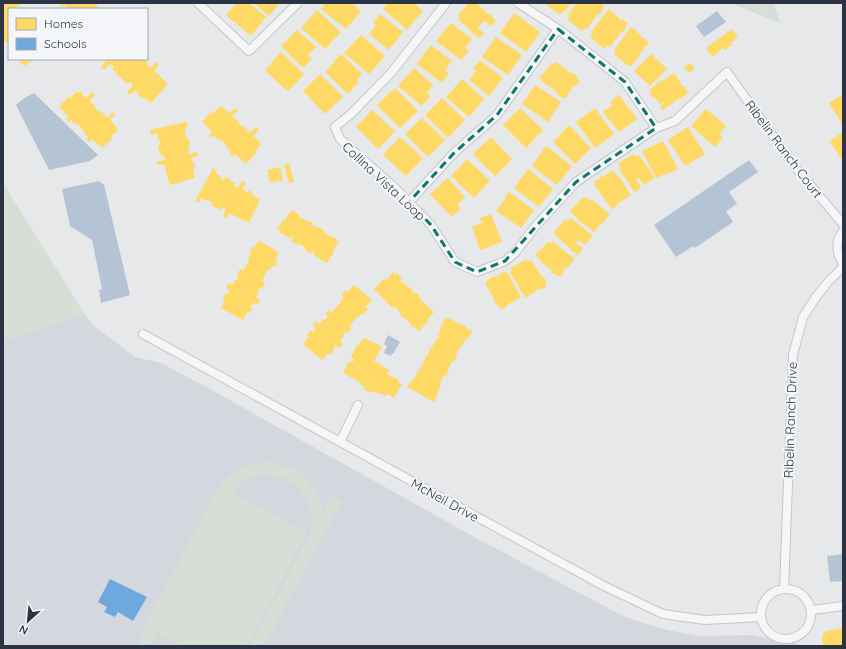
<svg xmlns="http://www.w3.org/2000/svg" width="846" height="649" font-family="Quicksand,sans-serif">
<rect width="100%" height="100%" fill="#e6e8ea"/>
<path fill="#d4d7dd" d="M84 313 94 326 135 357 161 363 210 389 476 538 625 617 662 629 699 636 752 635 804 645V646H3V341Z"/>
<path fill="#d6ded6" d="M730 3H774L780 23Z
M3 183 84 313 3 341Z
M268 462C298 465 315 481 323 510L332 495 342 501 264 646H250L307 541C329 490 268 451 231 492L159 625 154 638 153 646H141L142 636 148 619 216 492C230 472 244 464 268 462Z
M232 492 307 533 246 646H183L157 632Z"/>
<path fill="#b4c4d5" d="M717 11 726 22 704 37 696 26Z
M34 93 98 155 90 161 49 170 16 105 24 98Z
M749 160 758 172 729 192 737 204 726 211 733 222 695 248 693 246 676 257 654 225Z
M99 181 104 185 130 295 101 303 99 290 102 289 92 240 70 226 62 189Z
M388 335 400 342 393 354H392L390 356 384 353 387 346 384 344Z
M843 554V581L830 582 827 556Z"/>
<path fill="#ffd966" d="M3 3H12L13 5 16 3H23L16 7 17 9H9V44L7 42 5 43 3 40Z
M59 3H96L98 6 93 9H66L67 8 65 5 62 7Z
M236 3H249L266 17 251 36 226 15Z
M254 3H280L269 16Z
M326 3H351L361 11 346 29 321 9Z
M388 3H414L423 11 407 30 383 9Z
M469 3H476L489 15 490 14 493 17V19L496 21 491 26 485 21 481 24 478 28 484 33 480 38 472 33V32L458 19 460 17 458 15Z
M544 3H571L564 12 563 11 560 15Z
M577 3H600L604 6 600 14H598L587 29 585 28 582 31 567 19 570 16 568 14Z
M609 9 621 20 622 19 628 23 625 27 626 29 623 32H621L610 47 607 45 604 49 590 37 593 33 591 32Z
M317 10 341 32 325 49 301 28Z
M514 13 540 32 526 52 500 33Z
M380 14 403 32 389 50 369 34 376 25 373 23Z
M451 23 472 39 465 48 469 51 461 60 436 41Z
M631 27 641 35 640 36 649 42 639 55 637 60H636L631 66 629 65 628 66 614 54 616 51 614 50Z
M732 29 738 37 731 43 732 45 725 50 723 48 712 57 706 48Z
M297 30 316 47 308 55 312 59 303 68 281 46Z
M361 35 385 56 369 74 344 53Z
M496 37 522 55 508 75 482 57Z
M431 45 452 61 445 70 449 73 442 83 417 64Z
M281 52 304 74 288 92 265 70Z
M341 54 362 74 357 80 359 82 348 94 325 72Z
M651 54 667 69 650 86 634 71Z
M18 59H34L24 66Z
M103 59H145L148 63 147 64 150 68 156 62 159 65 154 70 168 84 151 103 143 97 142 99 138 95 139 93 136 90 130 95 127 92 133 85 130 82 128 84 124 81 112 69 114 67 110 64 104 70 101 67 106 61Z
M480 60 503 78 489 96 469 80 476 71 473 69Z
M556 62 572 74 574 73 577 76V78L580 80 576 86 574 85 565 99 557 94V92L541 81 542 80 539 78 552 63 554 64Z
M690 63 695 69 689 73 684 67Z
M414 68 433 85 427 93 430 96 422 106 398 86Z
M674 73 683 87 684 86 688 92 681 99 680 98 663 110 660 106 664 103 663 102 660 104 656 98 654 99 649 92 651 91 650 89 660 81 661 82Z
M320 74 343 97 325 114 303 91Z
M462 79 484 99 469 117 446 97Z
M535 85 561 102 548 122 522 104Z
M395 88 418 111 400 128 377 105Z
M77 91 79 93 80 92 82 93V94L86 98 92 92 95 95 89 101 96 107 95 108 100 112 101 111 107 118 113 112 115 115 110 120 117 127 116 128 118 130 111 137 113 138 102 148 92 139 90 142 86 139 88 137 83 132 84 131 78 124 76 125 71 120 69 122 66 119 69 117 59 107 68 97 70 98Z
M843 94V125L829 103Z
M619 95 637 119 619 132 603 112 612 105 610 102Z
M442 98 465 120 448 138 425 115Z
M220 106 222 108 223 107 230 113 235 108 238 110 232 116 239 122 238 123 243 127 244 126 250 133 256 127 259 130 253 136 258 140 260 141 259 143 261 145 255 152 256 153 246 164 235 154 233 157 230 154 231 152 226 147 227 146 221 140 220 141 214 136 212 137 209 135 212 132 202 122 211 112 213 113Z
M520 108 543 130 526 148 503 125Z
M595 108 614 134 595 148 576 122Z
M706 109 726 126 719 134 723 138 715 147 691 126Z
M372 110 395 131 378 149 356 127Z
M422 118 445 140 428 157 405 134Z
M187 122 188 127 185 128 186 134 185 135 186 138H188L190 144H189L190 149H188L189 154 197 152 198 156 191 158 192 163 194 162 195 168 193 169 195 178 182 181 183 182 170 185 164 164 157 165V162L165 160 163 155H161L160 151H159L158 145 161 144 160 140H158L157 133 151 135 150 130Z
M569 125 591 148 575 164 553 142Z
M688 127 705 154 685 166 668 140Z
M843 132V158L841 159 830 141Z
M400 137 423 158 406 176 383 155Z
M491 137 512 159 495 176 473 154Z
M663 141 678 169 665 175V174L656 178 642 151Z
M546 146 572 166 557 185 532 166Z
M634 154 636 157 639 155 655 178 644 185 639 178 636 180 641 188 635 192 629 185V183L621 172 619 168 620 167 618 163Z
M467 159 490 181 474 198 451 176Z
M289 163 294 182 289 183 284 165Z
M280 167 283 180 270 183 267 170Z
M213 168 217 170 215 173 221 176 220 178 224 180 226 177 231 180V181L235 183 234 186 238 188 242 181 246 183 242 189 247 192 248 190 253 193 252 195 260 200 249 223 229 213 226 219 223 217 226 209 222 207 221 210 216 208 211 205 212 202 208 200 207 201 201 198 199 203 195 201Z
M528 169 553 189 539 207 514 188Z
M613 170 618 177H620L622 180V181L631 195 617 204 618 205 612 209 606 202V201L594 184H595L594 182 602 176 603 177Z
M448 178 465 197 457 205 461 208 452 217 430 194Z
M509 192 534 210 521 228 496 211 506 198 505 197Z
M583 197 585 199 586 197 591 201 592 200 610 214 602 224 601 223 594 232 581 222H580L577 220V218L570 211Z
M291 210 294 212 295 211 300 216V217L306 221 307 220 310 222H311L313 223 312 225 318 228 319 227 324 231V232L330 237 331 236 337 239 336 240 339 242 333 251 334 252 327 263 313 255 315 251 314 250 311 254 305 250 306 248 298 243 297 245 291 241 294 237 292 236 290 239 288 237 280 233 281 232 277 229 284 219 285 220Z
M491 214 502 242 480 250 472 227 482 223 480 218Z
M571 218 593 236 585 245 578 240 576 243 583 249 578 255 570 250V248L556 236 557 235 553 233 566 219 568 221Z
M259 241 279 252 275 260 278 261 275 267 272 266 270 270 268 269 262 281 265 283 262 289 260 287 258 291 259 292 256 298 260 300 257 305 253 302 250 307 253 308 250 313 247 312 243 320 221 308 225 300 223 298 226 293 228 294 230 290 226 288 229 283 232 285 236 279 237 280 239 276 237 275 240 269 243 271 250 259H248L251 254 249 253 252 247 254 248Z
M552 241 575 259 567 268 566 267 563 271 564 272 560 277 552 273V271L538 259 539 258 535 255 548 242 550 244Z
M526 259 528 262 531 260 542 277H544L546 281 545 283 547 286 541 290 540 288 526 298 520 290V288L510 273 512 271 510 269Z
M506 271 513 282V283L521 297 507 305V306L501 310 498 305 497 306 495 302V301L485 283 487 282 486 281 494 276 495 277 503 272 504 273Z
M393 272 395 275 397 273 402 278 400 280 409 288 410 287 413 290 412 291 414 293H417L419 295 420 299 434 312 427 320 428 321 419 331 415 327 414 328 405 318 404 319 399 314 401 313 394 306 392 308 374 289 384 279 386 280Z
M354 285 372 300 366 307 368 309 364 314 362 313 359 317 358 316 349 326 352 328 348 333 346 331 343 335 344 336 340 341 343 344 340 348 336 345 333 349 334 350 331 355 328 353 322 360 303 344 309 337 307 335 311 330 313 332 316 328 312 325 316 321 319 324 324 319 325 320 328 316 325 314 330 310 332 312 341 302 340 301 344 297 341 295 346 290 348 292Z
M446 317 467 327 466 328 472 331 468 339 466 338V340L465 342H464L461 347H460L456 355H457L454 362 452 361 448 369 449 370 446 376 444 375 440 383 441 384 438 392H437L436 393 438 394 434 402 407 387 412 380 413 381 416 375 426 358H425L426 355 427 356 430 351 429 350 431 347H432L437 339V340L440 335H438L441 329 440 328Z
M365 338 382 347 374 361 389 370 387 374 399 380 398 382 402 384 394 398 387 394 386 396 379 393V394L372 391 371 393 363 389 364 386 359 383 360 382 343 373 349 361 352 363 354 359 351 357 357 345 358 346 362 339H364Z
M843 628V646H825V645H823L822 636H824L823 632Z"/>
<path fill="#6fa8dc" d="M110 579 147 597 133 621 118 612 115 617 104 612 107 607 98 602Z"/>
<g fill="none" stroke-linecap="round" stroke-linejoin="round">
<defs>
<path id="minor" d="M198 3 249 51 298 3
M446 3 391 73 351 114 335 127 340 139 397 190 431 225 455 262 477 272 505 261 515 253 534 228 576 182 656 128 675 121 727 72 795 167 843 224
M518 3 558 29 604 65 625 82 656 128
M409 202 454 153 497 115 558 29
M843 231C835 241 836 253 843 264
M143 334 479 518 604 586 663 614 705 620 761 617
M340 442 358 405
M784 588 793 355 803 317 816 297 828 282 843 267
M761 614a25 25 0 1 1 50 0a25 25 0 1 1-50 0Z
M812 610 843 606"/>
</defs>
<use href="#minor" stroke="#c4c6c8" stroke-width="10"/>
<use href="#minor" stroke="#f5f6f7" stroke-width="8"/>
</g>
<path fill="none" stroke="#0f766e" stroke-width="3" stroke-dasharray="8 5" stroke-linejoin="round" d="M558 29 625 82 656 128 576 182 505 261 477 272 455 262 431 225 409 202 454 153 497 115Z"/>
<g text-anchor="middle" stroke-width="4" stroke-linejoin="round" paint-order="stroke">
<g font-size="13" fill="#2b3445" stroke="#f4f6f9">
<text transform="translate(784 149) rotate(53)" y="5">Ribelin Ranch Court</text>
<text transform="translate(384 181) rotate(43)" y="5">Collina Vista Loop</text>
<text transform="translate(790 420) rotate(-88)" y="5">Ribelin Ranch Drive</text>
<text transform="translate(445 500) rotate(29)" y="5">McNeil Drive</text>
</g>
</g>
<rect width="846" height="649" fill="none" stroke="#2b3445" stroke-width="8"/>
<rect x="8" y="8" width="140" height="52" fill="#f4f6f9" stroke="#a4a8b1"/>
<rect x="16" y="18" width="20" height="12" fill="#ffd966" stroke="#a4a8b1"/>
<text x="44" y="28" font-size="12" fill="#2b3445">Homes</text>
<rect x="16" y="38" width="20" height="12" fill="#6fa8dc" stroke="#a4a8b1"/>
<text x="44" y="48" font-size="12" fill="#2b3445">Schools</text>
<g transform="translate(28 621) rotate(207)" stroke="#f4f6f9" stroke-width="3" paint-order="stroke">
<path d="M0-3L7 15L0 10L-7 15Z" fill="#2b3445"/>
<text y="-6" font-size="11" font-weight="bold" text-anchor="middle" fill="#2b3445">N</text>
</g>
</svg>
